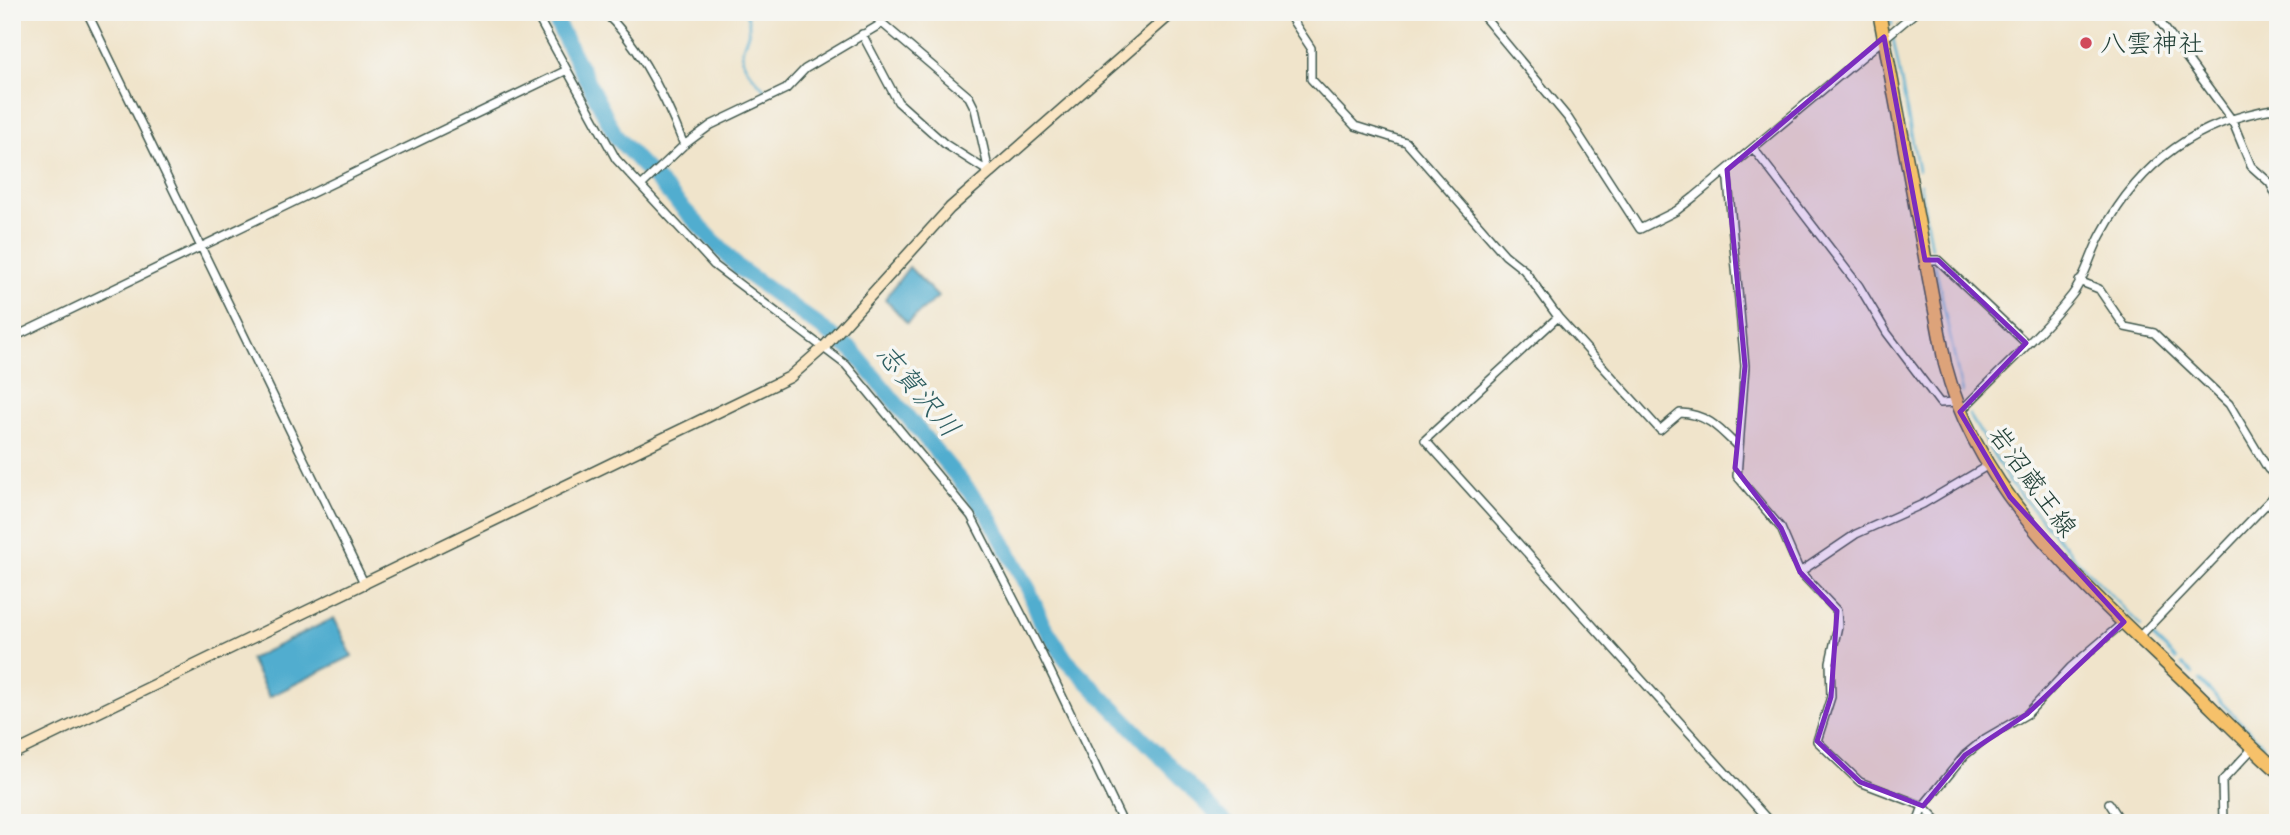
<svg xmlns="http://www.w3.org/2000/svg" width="2290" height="835" font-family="Sriracha,'Klee One',sans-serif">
<rect width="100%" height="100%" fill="#f6f6f2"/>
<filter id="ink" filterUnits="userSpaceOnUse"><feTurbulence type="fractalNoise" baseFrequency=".0143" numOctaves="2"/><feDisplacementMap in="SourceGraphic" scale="14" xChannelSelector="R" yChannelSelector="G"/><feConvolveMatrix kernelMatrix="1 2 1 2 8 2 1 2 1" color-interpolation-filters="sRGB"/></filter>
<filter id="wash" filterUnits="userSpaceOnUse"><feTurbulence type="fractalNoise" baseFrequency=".00686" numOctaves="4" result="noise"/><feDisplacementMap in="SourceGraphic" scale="28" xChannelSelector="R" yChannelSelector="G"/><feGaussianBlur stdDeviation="1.57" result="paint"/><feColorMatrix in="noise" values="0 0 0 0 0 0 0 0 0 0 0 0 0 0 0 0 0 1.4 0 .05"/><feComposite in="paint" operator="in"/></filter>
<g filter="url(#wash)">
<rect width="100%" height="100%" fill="#f0e4cb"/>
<path fill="#51adcf" stroke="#387582" stroke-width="2" d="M909 267 938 297 907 323 885 299Z
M334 618 352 656 269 697 250 659Z"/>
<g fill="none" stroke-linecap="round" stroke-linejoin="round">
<path stroke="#51adcf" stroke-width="2.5" d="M745 12C757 34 738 42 743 60 746 71 759 82 766 91
M1889 12 1892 25
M1893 38 1918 170
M1920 184 1931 248
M1935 265 1962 393
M1969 414 2010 483 2076 559 2141 626
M2151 635 2177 660
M2182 665 2193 674
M2200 681 2263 745
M2275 754 2278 757"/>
<path stroke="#51adcf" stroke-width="16" d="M551 12 617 138 739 268 852 350 988 514 1029 590 1041 621 1066 660 1226 823"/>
</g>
</g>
<g filter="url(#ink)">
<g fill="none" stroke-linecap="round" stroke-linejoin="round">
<defs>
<path id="street" d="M87 12 365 585
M535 12 616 159 714 265 846 365 971 516 1042 654 1123 823
M604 12C641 46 666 99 684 145
M869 12 969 97 975 109 989 172
M1287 12 1311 48V79L1355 126 1406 142 1505 255 1524 270 1558 317 1660 430 1680 413C1707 414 1719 428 1737 446
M1480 12 1568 118 1640 229 1676 211 1694 197 1916 12
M2153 12 2232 120 2251 166 2270 183 2278 199
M862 34 898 102 945 144 989 172
M1753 148 1859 286 1887 333 1940 403 1956 402
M1727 170 1745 366 1737 476 1781 528 1800 572 1837 611 1838 626 1830 662 1831 697 1817 741 1860 782 1923 806 1940 823
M642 185 684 145 711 125 786 89 805 69 881 24
M1925 260H1938L2026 343
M2079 281 2099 289 2125 327 2154 333 2229 404 2268 469 2278 478
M1558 317 1425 440 1771 823
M12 338 567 70
M1961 411C1997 373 2039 337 2072 295 2086 277 2091 252 2102 233 2141 161 2197 121 2278 108
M1800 572 1856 534 1923 504 1987 466
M2139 637 2278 492
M2109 803 2122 823
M1917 823 1923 806 1965 755 1986 738 2027 714 2071 667 2124 622
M2223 823 2222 781 2253 748"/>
<path id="secondary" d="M12 754 790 377 824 347 950 208 1173 12"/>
<path id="primary" d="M1879 12 1945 364C1977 491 2083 584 2174 671 2209 704 2242 739 2278 771"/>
</defs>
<use href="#street" stroke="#3e564b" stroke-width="10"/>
<use href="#secondary" stroke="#3e564b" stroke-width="13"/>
<use href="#primary" stroke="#3e564b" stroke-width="15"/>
<use href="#street" stroke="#fff" stroke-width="7"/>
<use href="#secondary" stroke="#fbe6c4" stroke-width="10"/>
<use href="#primary" stroke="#f6c16b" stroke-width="12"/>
</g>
</g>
<path fill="#7b2cbf" fill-opacity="0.2" stroke="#7b2cbf" stroke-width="5" stroke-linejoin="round" d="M1884 37 1925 260H1938L2026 343 1960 412 2010 497 2124 622 2027 714 1965 755 1923 806 1860 782 1817 741 1831 697 1837 611 1800 572 1781 528 1735 468 1745 366 1727 170Z"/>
<circle fill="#d1495b" stroke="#f6f6f2" stroke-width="2.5" cx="2086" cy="43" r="7"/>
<g text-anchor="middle" stroke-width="7" stroke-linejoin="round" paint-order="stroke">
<g font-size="26" fill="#1f3d34" stroke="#f6f6f2" text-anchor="start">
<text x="2100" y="52">八雲神社</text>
</g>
<g font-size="26" fill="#1f3d34" stroke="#f6f6f2">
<text transform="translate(2033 481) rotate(54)" y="9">岩沼蔵王線</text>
</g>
<g font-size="28" font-style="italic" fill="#2e5f62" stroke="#f6f6f2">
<text transform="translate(919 390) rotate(50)" y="10">志賀沢川</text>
</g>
</g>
<rect width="2290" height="835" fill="none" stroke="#f6f6f2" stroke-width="42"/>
</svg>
